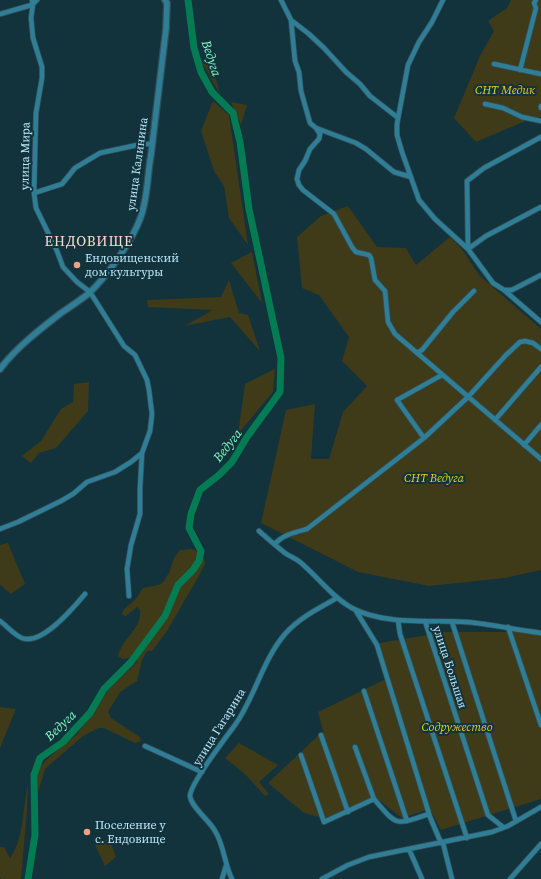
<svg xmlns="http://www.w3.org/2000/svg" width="541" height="879" font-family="'Source Serif 4',serif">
<rect width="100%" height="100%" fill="#12323c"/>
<path fill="#3f3b18" d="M511 0H541V117H535L476 142 454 118 480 56 494 31 488 21 507 8Z
M201 61 213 68 220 94Z
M213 101 229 115 248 245 229 218 224 186 214 171 201 131Z
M231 102 247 105 241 125Z
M348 206 377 247 406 248 416 265 450 237 462 249 479 275 541 329V570L505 578 429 586 358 572 261 523 286 410 315 404 311 459H329L343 412 367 386 342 361 349 337 319 295 302 288 297 237 321 216Z
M252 252 262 303 231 263Z
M229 280 239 313 248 315 260 351 230 317 184 326 213 310 148 307 147 300 221 297Z
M275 369 273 392 238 434 245 384Z
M89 382 88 411 56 448 39 453 31 463 22 456 41 441 61 409 73 402 74 384Z
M8 543 25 584 11 594 0 585V545Z
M191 549C196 550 205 556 205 562 205 565 202 569 201 572L167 631 152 651H147L142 660 137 681 120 692 108 712 111 718 140 737 141 741 135 743 104 728H98L83 736 45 769 38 792V769L47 759 76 735 92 715 109 689 137 662V658L133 657 123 659 118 656C122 638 142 629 140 610L137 607 126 616 122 615 123 610 135 600 143 588 159 585 163 582 169 573 174 558 180 550Z
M446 632H516L541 635V799L441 830 430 809 402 818 379 800 333 821 304 813 268 783 323 731 318 712 390 677 379 643Z
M0 707 16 709 0 748Z
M239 743 278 765 259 782 269 794 265 796 245 774 225 758Z
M28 784 27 810 21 879H1L0 877V847H4L10 858C25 837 22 809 28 784Z
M109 838 116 857 105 866 95 845Z"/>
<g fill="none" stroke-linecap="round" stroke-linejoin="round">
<path stroke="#037c53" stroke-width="7" d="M28 879 35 835 34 775 40 758 63 742 90 713 104 689 131 662 165 616 178 585 193 570 199 561 201 551 189 528 191 514 200 490 219 475 232 462 247 437 280 392 281 358 249 209 240 142 233 113 212 92 201 72 194 48 188 0"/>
<defs>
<path id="minor" d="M37 0 33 4 31 18 33 38 42 67V78L36 113 34 193 36 208 57 251 63 267 77 282 90 292 124 346 135 355 147 380 149 390 152 414 150 431 142 453 140 489V514L131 545 127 569 129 596
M281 0 291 20 295 61 299 72 301 91 310 123 316 128 356 143 366 149 394 172 411 177
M443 0 432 22 419 42 408 65 397 124V135L402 152 419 200 435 219 468 249 493 283 504 290 541 322
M0 14 28 6 33 4 32 0
M291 20 309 34 324 48 346 72 360 84 370 96 397 117
M494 64 541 74
M520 70 536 8 534 3 536 0
M485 104 503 108 522 117 541 121
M541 106V108
M316 128 320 134 319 139 310 149 305 161 299 170 297 179 299 185 303 190 334 214 352 247 356 252 369 255 371 258 375 280 385 291 388 322 395 334 541 459
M34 193 62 184 75 168 100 153 142 144H152
M468 249 467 181 484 168 541 137
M468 249 486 236 541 207
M504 290H512L541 275
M417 353 422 350 453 312 474 291
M495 420 541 367
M424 438 468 397 506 355 520 342 525 341 533 343 541 349
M524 445 541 425
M0 529 18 522 61 501 73 494 87 482 115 472 131 462 142 453
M259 531C267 538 276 546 285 553 289 556 295 558 300 562 318 577 332 597 352 608 383 625 432 620 466 622 491 624 516 630 541 633
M275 544C282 535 296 532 307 529L424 438 397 400 442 375
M356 611 377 645 430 817 441 843
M398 620 400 634 467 838
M0 621C7 626 14 635 22 638 42 646 74 607 85 594
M425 621 488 815 503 827
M452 622 516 821
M508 627 541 725
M364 691 407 821
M321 735 348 812
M145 746 202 772
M355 747 374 799
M301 755 324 822 374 799C398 827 395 825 429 814
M443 843 452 879
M409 849 422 879
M222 879 226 866
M232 879C224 863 224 845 215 831 210 821 191 807 190 796 190 784 226 737 235 725 255 697 262 661 285 634 299 618 319 608 337 598
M322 879 348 865 369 857 492 832 508 826 541 807
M510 879 541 844"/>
<path id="tertiary" d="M0 369C16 348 39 330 61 313 70 307 79 301 88 294 106 278 132 241 140 219 148 199 147 176 151 155L166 29 167 3 165 0"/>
</defs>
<use href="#minor" stroke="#314f5a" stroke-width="6"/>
<use href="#tertiary" stroke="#314f5a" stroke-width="8"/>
<use href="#minor" stroke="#307e95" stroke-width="4.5"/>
<use href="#tertiary" stroke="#307e95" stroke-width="5.5"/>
</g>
<g fill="#f2a081" stroke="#12323c" stroke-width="1.5">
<circle cx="77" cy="265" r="4"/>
<circle cx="87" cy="832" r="4"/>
</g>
<g text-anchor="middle" stroke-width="4" stroke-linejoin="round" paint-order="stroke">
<g font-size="12" font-style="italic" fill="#e6d020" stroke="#12323c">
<text x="505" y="94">СНТ Медик</text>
<text x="434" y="482">СНТ Ведуга</text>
<text x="457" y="731">Содружество</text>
</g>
<g font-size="12" fill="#bbe8f8" stroke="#12323c">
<text transform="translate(25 156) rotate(-89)" y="4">улица Мира</text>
<text transform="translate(137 164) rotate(-82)" y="4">улица Калинина</text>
<text transform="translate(450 667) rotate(72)" y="4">улица Большая</text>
<text transform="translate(219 727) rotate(-58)" y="4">улица Гагарина</text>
</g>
<g font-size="12" fill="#bbe8f8" stroke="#12323c" text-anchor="start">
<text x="85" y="262">Ендовищенский<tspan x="85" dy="14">дом культуры</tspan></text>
<text x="95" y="829">Поселение у<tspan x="95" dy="14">с. Ендовище</tspan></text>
</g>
<g font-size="13" font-style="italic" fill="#80fbc1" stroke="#12323c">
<text transform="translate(212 58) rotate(72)" y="5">Ведуга</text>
<text transform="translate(227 445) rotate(-52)" y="5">Ведуга</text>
<text transform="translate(60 725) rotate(-44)" y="5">Ведуга</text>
</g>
<g font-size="14" letter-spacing="1" fill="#fcdbcf" stroke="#12323c">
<text x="89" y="246">ЕНДОВИЩЕ</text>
</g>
</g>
</svg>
